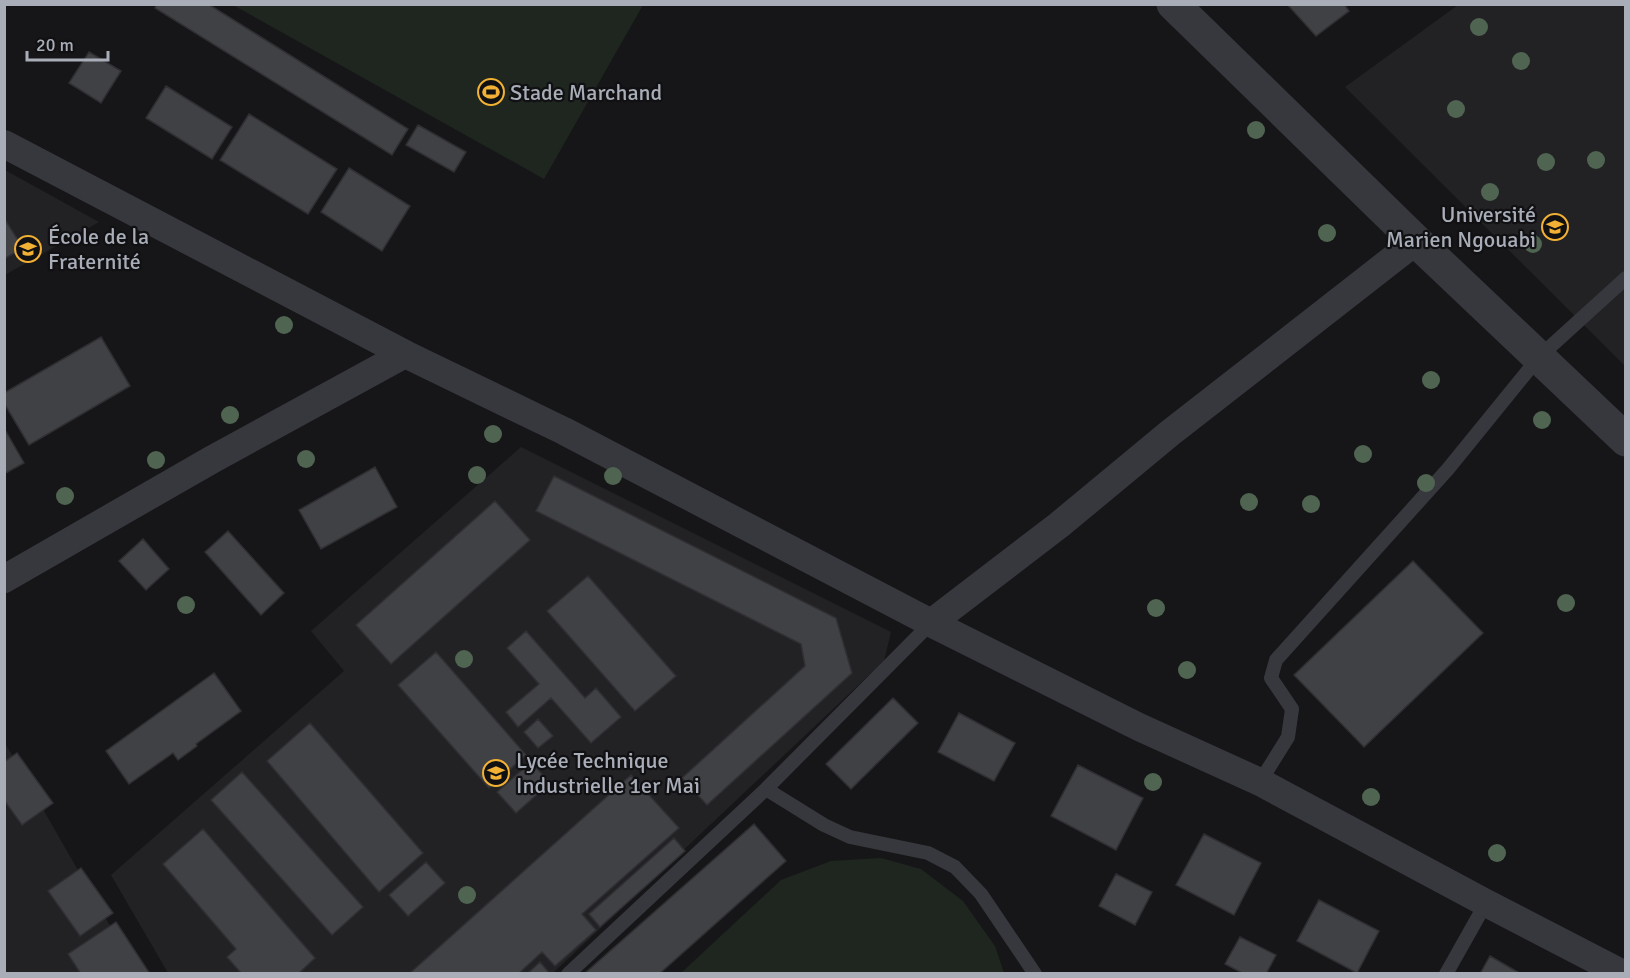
<svg xmlns="http://www.w3.org/2000/svg" width="1630" height="978" font-family="Signika,sans-serif">
<rect width="100%" height="100%" fill="#161618"/>
<path fill="#222225" d="M1458 5H1625V366L1345 87Z
M5 170 99 222 5 275Z
M521 447 891 632 884 661 553 973H168L111 875 344 671 311 631Z
M5 743 137 973H5Z"/>
<path fill="#1e261f" d="M233 5H643L544 179Z
M881 858 921 869 963 901 995 946 1004 973H681L781 880 831 861Z"/>
<path fill="#404145" stroke="#303034" stroke-width="1.5" d="M157 4H208L408 129 392 155 155 8Z
M1287 4H1344L1349 11 1316 36Z
M89 52 121 71 101 103 69 83Z
M166 86 232 127 212 159 146 118Z
M249 114 337 169 308 214 220 160Z
M418 125 466 152 454 172 406 145Z
M349 168 410 206 382 251 321 212Z
M4 218 23 248 4 259Z
M101 337 130 386 29 445 4 403V393Z
M4 428 24 463 4 474Z
M375 467 397 507 321 549 299 510Z
M554 476 836 618 852 673 707 805 682 778 805 666 801 644 536 511Z
M495 501 530 540 391 664 356 625Z
M228 531 284 593 261 615 205 552Z
M143 539 169 569 146 590 119 561Z
M1413 561 1483 633 1364 747 1294 675Z
M588 576 676 676 635 711 547 611Z
M526 631 585 698 596 688 621 717 591 743 551 698 518 727 506 712 539 684 507 648Z
M436 652 526 755 489 788 398 685Z
M214 673 241 711 196 744 197 746 178 760 173 753 129 784 106 751Z
M893 698 918 723 851 789 826 764Z
M959 713 1015 743 994 781 938 752Z
M538 719 553 736 538 748 524 732Z
M310 723 423 853 379 892 267 761Z
M17 753 53 803 22 825 4 800V762Z
M531 762 550 783 516 813 497 792Z
M1078 765 1143 798 1116 850 1051 816Z
M242 772 363 907 332 935 211 800Z
M631 775 679 828 582 914 596 930 555 966 542 952 518 974H409Z
M754 824 786 861 659 974H584Z
M203 829 315 958 298 974H242L227 957 236 949 163 864Z
M1204 834 1261 863 1234 915 1176 885Z
M674 838 685 851 600 927 589 914Z
M426 862 445 883 408 916 389 895Z
M81 868 113 913 80 936 48 891Z
M1116 874 1152 892 1135 925 1099 906Z
M1319 900 1379 931 1357 973 1297 941Z
M116 922 150 974H81L68 954Z
M1240 937 1276 955 1266 974H1244L1225 964Z
M1490 956 1521 974H1480Z
M540 962 550 974H527Z"/>
<g fill="none" stroke-linecap="round" stroke-linejoin="round">
<path stroke="#37383d" stroke-width="14" d="M1260 782 1288 737 1292 709 1271 678 1276 660 1448 469 1539 357 1626 278
M766 789 824 825 850 837 928 853 955 867 981 894 1035 974
M568 974 766 789 931 623
M1446 974 1486 903"/>
<path stroke="#37383d" stroke-width="28" d="M4 144 405 354 564 431 931 623 1139 727 1260 782 1486 903 1623 974
M4 579 213 459 405 354
M931 623 1059 525 1170 433 1416 241"/>
<path stroke="#37383d" stroke-width="33" d="M1173 4 1416 241 1626 440"/>
</g>
<g fill="#506452">
<circle cx="1479" cy="27" r="9"/>
<circle cx="1521" cy="61" r="9"/>
<circle cx="1456" cy="109" r="9"/>
<circle cx="1256" cy="130" r="9"/>
<circle cx="1596" cy="160" r="9"/>
<circle cx="1546" cy="162" r="9"/>
<circle cx="1490" cy="192" r="9"/>
<circle cx="1327" cy="233" r="9"/>
<circle cx="1533" cy="244" r="9"/>
<circle cx="284" cy="325" r="9"/>
<circle cx="1431" cy="380" r="9"/>
<circle cx="230" cy="415" r="9"/>
<circle cx="1542" cy="420" r="9"/>
<circle cx="493" cy="434" r="9"/>
<circle cx="1363" cy="454" r="9"/>
<circle cx="306" cy="459" r="9"/>
<circle cx="156" cy="460" r="9"/>
<circle cx="477" cy="475" r="9"/>
<circle cx="613" cy="476" r="9"/>
<circle cx="1426" cy="483" r="9"/>
<circle cx="65" cy="496" r="9"/>
<circle cx="1249" cy="502" r="9"/>
<circle cx="1311" cy="504" r="9"/>
<circle cx="1566" cy="603" r="9"/>
<circle cx="186" cy="605" r="9"/>
<circle cx="1156" cy="608" r="9"/>
<circle cx="464" cy="659" r="9"/>
<circle cx="1187" cy="670" r="9"/>
<circle cx="1153" cy="782" r="9"/>
<circle cx="1371" cy="797" r="9"/>
<circle cx="1497" cy="853" r="9"/>
<circle cx="467" cy="895" r="9"/>
</g>
<defs>
<symbol id="stadium-ring" viewBox="-11 -11 22 22"><circle r="9.5" fill="#111113" stroke="#f2b134" stroke-width="1.5"/><path d="M0-5a6.5 5 0 1 0 0 10a6.5 5 0 1 0 0-10ZM-3.5-1.8h7v3.6h-7Z" fill="#f2b134"/></symbol>
<symbol id="university-ring" viewBox="-11 -11 22 22"><circle r="9.5" fill="#111113" stroke="#f2b134" stroke-width="1.5"/><path d="M0-5L7-2L0 1L-7-2ZM-4 1L0 2.5L4 1V4Q0 6-4 4Z" fill="#f2b134"/></symbol>
<symbol id="school-ring" viewBox="-11 -11 22 22"><circle r="9.5" fill="#111113" stroke="#f2b134" stroke-width="1.5"/><path d="M0-5L7-2L0 1L-7-2ZM-4 1L0 2.5L4 1V4Q0 6-4 4Z" fill="#f2b134"/></symbol>
</defs>
<g fill-rule="evenodd">
<use href="#stadium-ring" x="476" y="77" width="30" height="30"/>
<use href="#university-ring" x="1540" y="212" width="30" height="30"/>
<use href="#school-ring" x="13" y="234" width="30" height="30"/>
<use href="#school-ring" x="481" y="758" width="30" height="30"/>
</g>
<g text-anchor="middle" stroke-width="4.5" stroke-linejoin="round" paint-order="stroke">
<g font-size="22" fill="#a8adb8" stroke="#111113" text-anchor="start">
<text x="510" y="100">Stade Marchand</text>
<text x="1536" y="222" text-anchor="end">Université<tspan x="1536" dy="25">Marien Ngouabi</tspan></text>
<text x="48" y="244">École de la<tspan x="48" dy="25">Fraternité</tspan></text>
<text x="516" y="768">Lycée Technique<tspan x="516" dy="25">Industrielle 1er Mai</tspan></text>
</g>
</g>
<rect width="1630" height="978" fill="none" stroke="#a8adb8" stroke-width="12"/>
<path d="M27 51v9h81v-9" fill="none" stroke="#a8adb8" stroke-width="3"/>
<text x="36" y="51" font-size="18" fill="#a8adb8" stroke="#111113" stroke-width="4.5" paint-order="stroke">20 m</text>
</svg>
